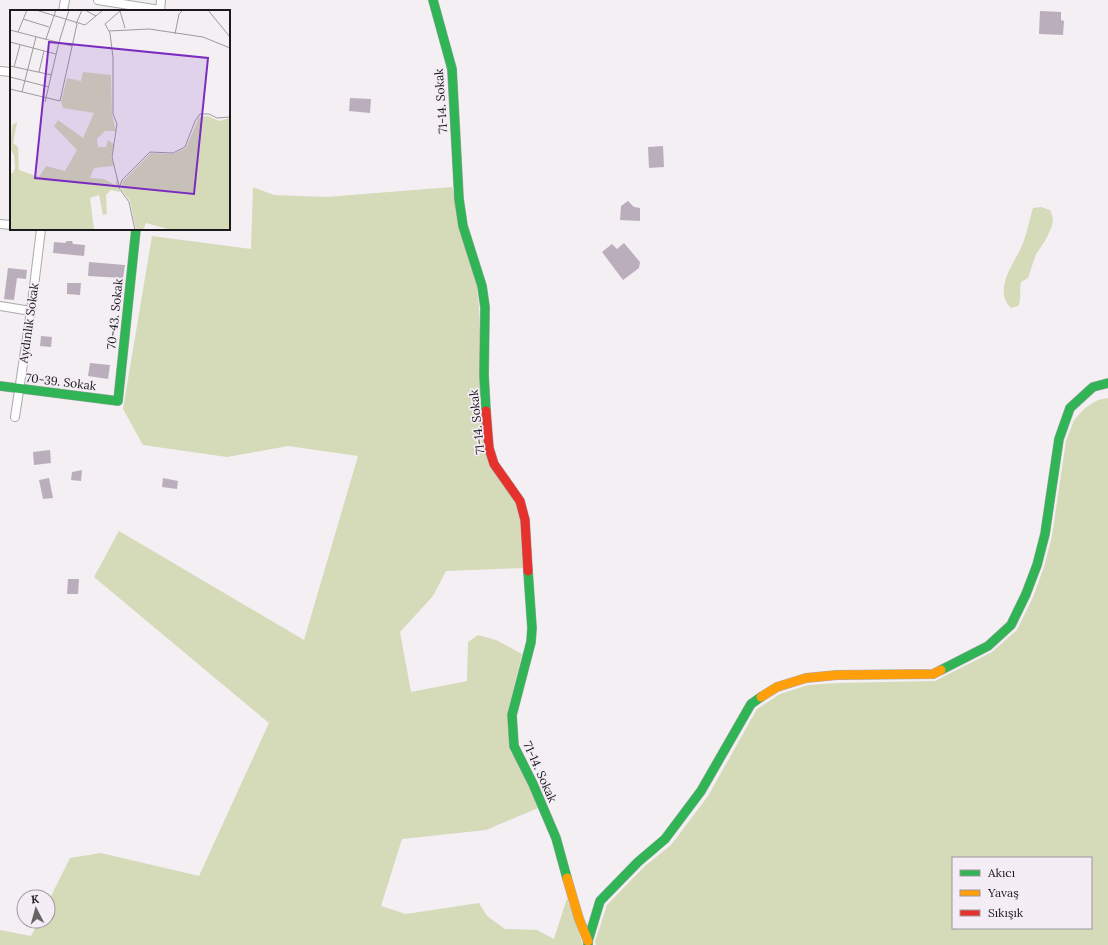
<svg xmlns="http://www.w3.org/2000/svg" width="1108" height="945" font-family="Lora,serif">
<rect width="100%" height="100%" fill="#f3eff3"/>
<path fill="#d5dab9" fill-rule="evenodd" d="M253 187 274 195 326 197 452 187 477 287 479 307 484 449 516 503 520 521 523 568 446 571 433 596 400 632 411 692 467 681 468 642 478 635 496 640 522 654 507 715 529 786 538 808 486 830 402 839 381 906 406 914 479 903 487 916 505 929 537 930 554 939 567 898 583 945H0V930L31 936 39 921H48V902L70 858 101 853 199 876 269 723 94 577 119 531 304 640 358 456 288 446 227 457 143 445 123 409 152 236 251 249Z
M1041 207 1050 210 1053 218 1052 226 1045 241 1036 254 1028 278 1021 282C1019 292 1022 297 1018 306L1011 308C993 290 1013 265 1021 248 1027 235 1029 221 1033 208Z
M1108 398V945H596L595 942 607 905 644 867 671 845 708 796 757 709 780 694 808 685 838 683 935 681 992 652 1017 630 1033 597 1044 567 1052 536 1066 441 1074 420 1085 408 1098 400ZM953 858H1091V928H953Z"/>
<path fill="#bbaebc" d="M1040 11 1061 12V20L1064 21 1063 35 1039 34Z
M350 98 371 99 370 113 349 111Z
M663 146 664 167 649 168 648 147Z
M628 201 634 207 640 208V221L620 220 621 206Z
M67 241H72L73 244 85 245 84 256 53 253 54 242 65 243Z
M624 243 640 262 639 268 623 280 602 252 612 244 617 249Z
M89 262 125 265 123 278 88 276Z
M8 268 27 270 26 279 17 278 14 300 4 299Z
M67 283H81L80 295 67 294Z
M41 336 52 337 51 347 40 346Z
M90 363 110 365 108 379 88 376Z
M50 450 51 463 34 465 33 452Z
M82 470 81 481 71 480 72 472Z
M49 478 53 498 43 499 39 480Z
M163 478 178 481 177 489 162 487Z
M68 579H79L78 594H67Z"/>
<g fill="none" stroke-linecap="round" stroke-linejoin="round">
<defs>
<path id="street" d="M98 0 160 10
M63 11 65 0
M160 11 161 0
M0 71 11 72
M0 224 11 225
M0 306 31 311
M15 417 31 311 41 229"/>
<path id="fast" d="M433 0 452 69 459 199 463 226 482 286 485 307 484 375 486 411
M0 386 118 401 136 229
M528 571 532 628 531 642 512 715 514 746 533 784 556 838 567 878
M941 670 988 646 1011 625 1026 594 1037 565 1045 534 1059 439 1070 408 1093 387 1108 383
M588 944V941L600 901 638 862 665 839 701 791 751 704 761 697"/>
<path id="slow" d="M761 697 777 687 806 678 837 675 933 674 941 670
M567 878 579 919 588 941"/>
<path id="jam" d="M486 411 489 448 494 464 520 501 525 520 528 571"/>
</defs>
<use href="#street" stroke="#aca9ac" stroke-width="10"/>
<use href="#fast" stroke="#aca9ac" stroke-width="10"/>
<use href="#slow" stroke="#aca9ac" stroke-width="10"/>
<use href="#jam" stroke="#aca9ac" stroke-width="10"/>
<use href="#street" stroke="#fdfdfd" stroke-width="8"/>
<use href="#fast" stroke="#30b455" stroke-width="9"/>
<use href="#slow" stroke="#ff9f0a" stroke-width="9"/>
<use href="#jam" stroke="#e5322d" stroke-width="9"/>
</g>
<g text-anchor="middle" stroke-width="3.5" stroke-linejoin="round" paint-order="stroke">
<g font-size="12" fill="#1b191c" stroke="#f4edf5">
<text transform="translate(441 101) rotate(-94)" y="4">71-14. Sokak</text>
<text transform="translate(115 314) rotate(-84)" y="4">70-43. Sokak</text>
<text transform="translate(29 323) rotate(-82)" y="4">Aydınlık Sokak</text>
<text transform="translate(61 382) rotate(7)" y="4">70-39. Sokak</text>
<text transform="translate(477 422) rotate(-96)" y="4">71-14. Sokak</text>
<text transform="translate(540 772) rotate(66)" y="4">71-14. Sokak</text>
</g>
</g>
<g transform="translate(10 10)">
<rect width="220" height="220" fill="#f3eff3"/>
<path d="M73 62 101 65 102 104 106 121H95L87 129 88 137H96L98 130 104 134 101 147 104 156 84 158 80 168 94 169 105 175 107 169 110 182 101 180 96 185 97 204 93 205 89 185 80 188 84 220H0V163H3L5 157 4 145 0 138 2 115 7 112 3 133 8 137 9 160 29 167 36 156 55 161 67 140 44 116 48 110 73 128 84 103 53 98 51 92 57 68 71 71ZM198 106 209 111 220 108V220H161L136 213 133 220H126L120 191 110 178 113 171 141 143 163 144 176 138 189 107Z" fill="#d5dab9"/>
<path fill="none" stroke="#9d999d" stroke-width="1" d="M26 0 75 15M75 0 86 6M198 0 220 27M110 1 115 18M13 9 39 17M66 14 72 0M75 15 93 0M0 20 62 36M99 21 139 19 193 27 220 38M8 22 17 0M165 24 169 4 173 0M36 29 46 0M0 32 46 44M0 56 42 65M4 57 10 35M29 62 34 41M0 67 39 77M0 79 50 91 67 14M12 82 26 27M35 92 49 32 59 0M109 176 102 147 107 114 103 104V48L100 23 95 14 110 1M125 220 119 192 109 178 112 170 140 142 163 143 175 137 185 111 190 104H199L207 108 220 107"/>
<path fill="#7b2cbf" fill-opacity="0.15" stroke="#7b2cbf" stroke-width="2" d="M39 32 198 48 184 184 25 168Z"/>
<rect width="220" height="220" fill="none" stroke="#1b191c" stroke-width="2"/>
</g>
<rect x="952" y="857" width="140" height="72" fill="#f4edf5" stroke="#9d989e"/>
<rect x="960" y="870" width="20" height="6" fill="#30b455" stroke="#9d989e"/>
<text x="988" y="877" font-size="12" fill="#1b191c">Akıcı</text>
<rect x="960" y="890" width="20" height="6" fill="#ff9f0a" stroke="#9d989e"/>
<text x="988" y="897" font-size="12" fill="#1b191c">Yavaş</text>
<rect x="960" y="910" width="20" height="6" fill="#e5322d" stroke="#9d989e"/>
<text x="988" y="917" font-size="12" fill="#1b191c">Sıkışık</text>
<g transform="translate(36 909) rotate(354)"><circle r="19" fill="#f4edf5" stroke="#9d989e"/>
<path d="M0-3L7 15L0 10L-7 15Z" fill="#676467"/>
<text y="-6" font-size="11" font-weight="bold" text-anchor="middle" fill="#1b191c">K</text>
</g>
</svg>
